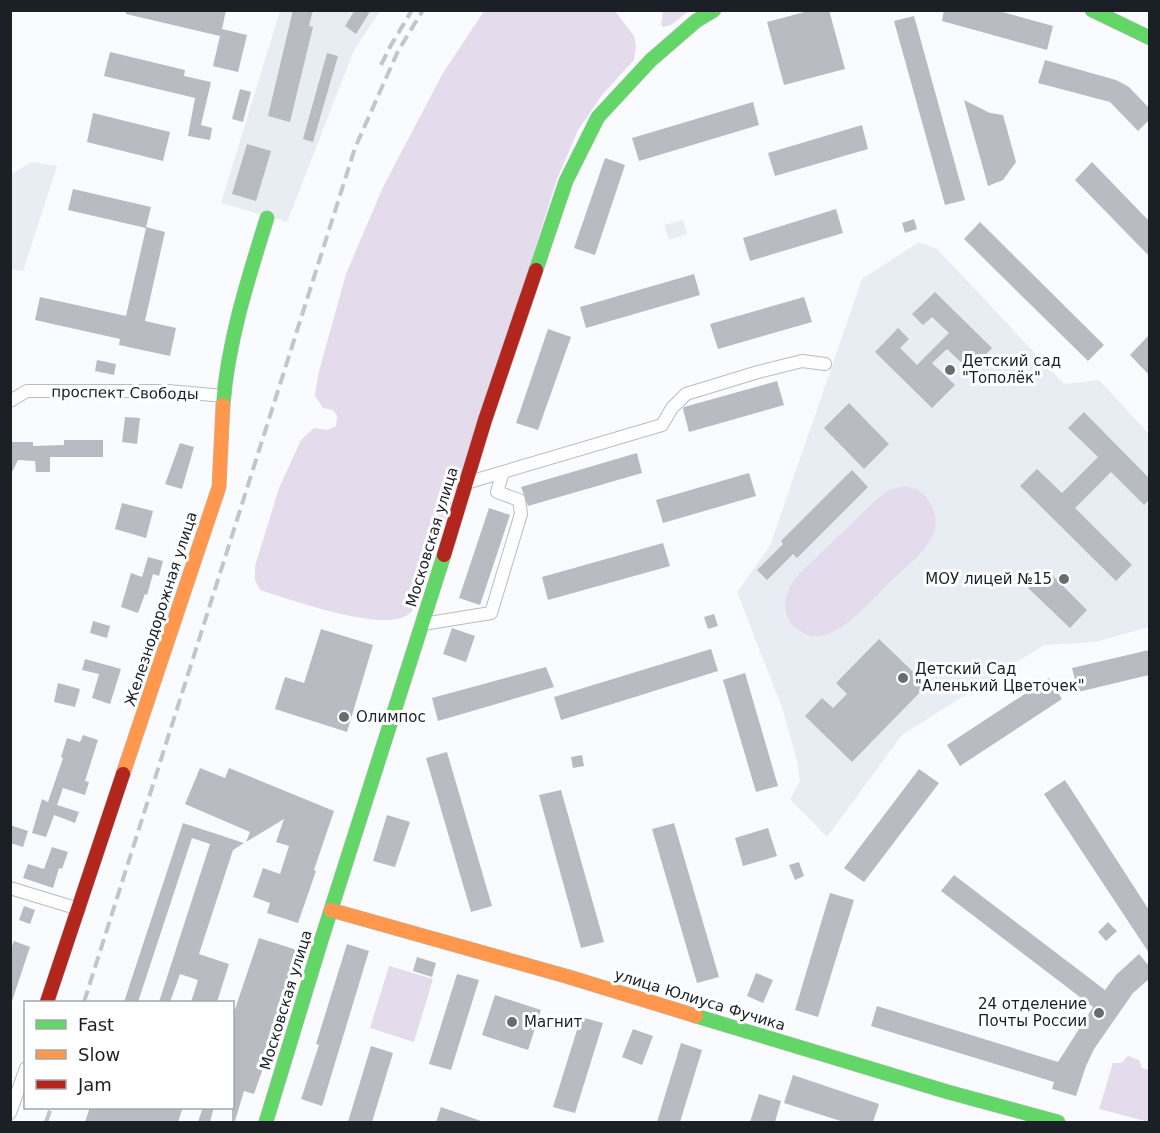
<svg xmlns="http://www.w3.org/2000/svg" width="1160" height="1133" font-family="'DejaVu Sans',sans-serif">
<rect width="100%" height="100%" fill="#f9fbfe"/>
<path fill="#e7edf3" d="M280 11H380L354 50 287 222 221 203Z
M32 162 57 166 23 271 11 270V174Z
M683 220 687 234 669 240 664 225Z
M919 242 937 249 1064 384 1099 380 1149 434V627L1096 642 1044 645 902 735 827 837 790 799 800 781 797 761 783 710 737 592 770 546 862 279Z"/>
<path fill="#e4dced" d="M484 11H615L634 36 636 47 634 60 602 95 578 130 557 179 515 311 430 566C425 581 421 603 410 613 387 635 289 599 260 590L255 580V566L279 488 301 440 314 428 327 430 336 426 337 416 333 410 323 408 315 396 318 375 346 274 383 187 443 73Z
M666 11V10L689 11 671 25 663 27 661 24 663 12Z
M905 486C909 487 915 488 918 490 932 499 940 520 933 535 925 553 904 568 890 582 870 601 827 656 798 629 794 626 790 624 789 620 780 602 788 588 799 574L877 499 889 490Z
M389 966 433 979 414 1042 370 1028Z
M1128 1056 1139 1060 1142 1068 1149 1070V1122L1099 1109 1113 1063H1121Z"/>
<path fill="#b9bbc2" d="M126 10H226L222 29 247 35 238 72 213 66 220 36 126 14Z
M293 10H313L309 26 313 27 290 122 268 116Z
M355 10H371L356 34 345 26Z
M812 10H829L845 69 784 85 767 22Z
M944 10H995L1053 26 1047 50 942 21Z
M914 16 965 200 945 205 894 21Z
M110 52 185 70 184 76 211 82 201 125 212 128 210 140 188 136 195 98 104 76Z
M327 53 338 56 313 142 303 139Z
M1045 60 1116 80 1129 87 1149 108V120L1138 131 1110 102 1038 83Z
M240 89 251 92 243 122 232 119Z
M964 100 990 113 1003 115 1016 162 1003 180 988 186Z
M753 102 759 125 639 161 632 138Z
M93 113 170 132 163 161 87 142Z
M862 125 868 149 775 176 768 153Z
M247 144 271 151 256 201 232 194Z
M605 158 625 165 595 255 574 248Z
M1092 162 1149 221V256L1075 180Z
M73 189 151 207 146 227 165 232 145 321 176 328 170 356 119 345 120 339 35 320 40 297 126 316 146 228 68 210Z
M836 209 843 233 750 261 743 238Z
M914 219 917 229 905 233 902 223Z
M980 222 1104 345 1088 361 964 239Z
M694 274 700 295 586 328 580 307Z
M935 292 992 348 970 371 947 349 932 363 955 385 932 408 875 352 898 328 909 339 900 348 917 365 949 333 932 317 923 325 912 314Z
M804 297 812 322 718 349 710 324Z
M548 329 571 337 538 430 516 423Z
M1149 335V375L1130 355Z
M97 360 116 364 114 375 95 371Z
M777 381 784 405 689 432 683 409 684 407Z
M849 403 889 444 864 469 824 428Z
M1084 412 1149 478V500L1144 505 1111 472 1075 508 1132 565 1116 581 1020 486 1037 469 1062 493 1098 457 1068 428Z
M125 417 140 418 137 444 122 442Z
M64 440H103V457H50V472H36L35 461 18 460 10 476V442H33V446L64 445Z
M180 443 194 447 182 489 165 484Z
M637 453 642 473 528 506 521 487Z
M852 470 868 487 797 558 793 554 767 580 757 570 783 544 781 541Z
M749 473 756 496 663 523 656 500Z
M122 503 153 511 146 538 115 529Z
M489 508 510 515 480 605 459 598Z
M663 543 670 566 548 600 542 577Z
M148 557 163 561 159 576 153 574 147 595 145 594 138 613 121 607 131 573 142 577Z
M1046 569 1087 610 1070 628 1028 588Z
M714 614 718 626 708 629 704 617Z
M93 621 110 626 107 638 90 633Z
M452 628 475 636 466 662 443 654Z
M321 629 373 645 347 732 275 709 285 677 304 683Z
M879 639 927 685 852 762 805 716 822 698 833 708 847 694 836 683Z
M711 649 718 671 561 720 554 697Z
M1149 650V675L1078 692 1072 668Z
M85 659 121 669 110 704 92 698 99 674 82 670Z
M546 667 554 687 438 721 432 698Z
M745 673 778 786 756 792 723 680Z
M1049 678 1062 699 960 766 947 745Z
M58 683 80 689 75 707 54 702Z
M83 735 98 740 85 781 89 782 85 795 63 788 57 805 79 812 75 823 54 815 46 837 32 833 42 799 48 802 63 758 61 757 67 738 80 742Z
M447 752 492 906 471 912 426 758Z
M582 755 584 766 573 768 571 757Z
M200 768 225 778 229 768 334 811 314 870 316 871 298 923 267 913 270 903 253 897 263 868 280 874 289 846 276 842 284 819 246 842 250 832 185 804Z
M919 769 939 783 864 882 844 868Z
M1065 780 1149 910V953L1044 794Z
M561 790 604 942 581 948 539 795Z
M387 815 410 822 395 867 373 861Z
M183 823 244 843 233 850 199 954 229 964 217 1002H191L198 980 180 974 170 1002H159L210 844 192 838 138 1002H124Z
M674 823 719 977 697 983 652 829Z
M10 825 28 831 23 847 10 843Z
M768 828 777 856 743 866 735 838Z
M52 847 68 852 62 869 59 868 53 888 23 878 28 864 44 869Z
M799 862 804 876 795 880 789 865Z
M954 875 1105 990 1116 975 1139 954 1149 966V979L1133 993 1094 1049 1086 1066 1076 1096 1052 1089 1054 1082 871 1026 877 1006 1058 1062 1093 1007 941 891Z
M830 893 854 900 818 1017 795 1010Z
M24 906 35 910 30 924 19 920Z
M1108 922 1117 931 1106 941 1098 932Z
M259 938 297 950 264 1053 268 1054 254 1094 244 1091 235 1121H232V1018Z
M14 941 30 947 12 1001 10 951Z
M347 944 369 951 322 1106 301 1099 319 1045 316 1044Z
M417 957 436 963 432 977 413 971Z
M756 973 773 980 763 1003 747 996Z
M457 974 479 980 451 1070 429 1064Z
M495 995 541 1010 528 1050 482 1035Z
M581 1017 603 1023 575 1113 553 1107Z
M633 1029 653 1036 642 1065 622 1057Z
M681 1043 702 1050 680 1122H657Z
M371 1046 393 1053 372 1122H348Z
M793 1075 879 1104 873 1122H844L784 1103Z
M759 1094 781 1101 775 1122H750Z
M90 1107H183L178 1122H85Z
M203 1107H214L210 1122H198Z
M441 1107 481 1121V1122H436Z"/>
<g fill="none" stroke-linecap="round" stroke-linejoin="round">
<defs>
<path id="street" d="M10 401 27 391H168L224 396
M466 483 662 425 672 408 686 394 758 372 802 361 825 364
M423 624 491 613 521 514 519 500 497 492 503 472
M10 888 79 909
M10 1113 26 1068"/>
<path id="fast" d="M1092 10 1150 38
M536 270 566 181 598 117 651 60 696 21 714 10
M223 405C228 341 248 279 267 218
M696 1016 948 1092 1058 1122
M266 1122 321 941 444 555"/>
<path id="slow" d="M123 774 219 487 223 405
M331 910 569 977 696 1016"/>
<path id="jam" d="M444 555 485 420 536 270
M47 1002 123 774"/>
</defs>
<use href="#street" stroke="#b8bbbf" stroke-width="14"/>
<use href="#fast" stroke="#b8bbbf" stroke-width="15"/>
<use href="#slow" stroke="#b8bbbf" stroke-width="15"/>
<use href="#jam" stroke="#b8bbbf" stroke-width="15"/>
<use href="#street" stroke="#fefeff" stroke-width="12"/>
<use href="#fast" stroke="#63d668" stroke-width="14"/>
<use href="#slow" stroke="#ff974d" stroke-width="14"/>
<use href="#jam" stroke="#b3261e" stroke-width="14"/>
<path stroke="#c3c5c6" stroke-width="4" stroke-dasharray="12 6" stroke-linecap="butt" d="M381 65 390 47 412 10
M84 1002 355 148 398 51 423 10
M46 1122 51 1108"/>
</g>
<g fill="#686d72" stroke="#fff" stroke-width="2">
<circle cx="950" cy="370" r="6"/>
<circle cx="1064" cy="579" r="6"/>
<circle cx="903" cy="678" r="6"/>
<circle cx="344" cy="717" r="6"/>
<circle cx="1099" cy="1013" r="6"/>
<circle cx="512" cy="1022" r="6"/>
</g>
<g text-anchor="middle" stroke-width="6" stroke-linejoin="round" paint-order="stroke">
<g font-size="15" fill="#1a2026" stroke="#fff" text-anchor="start">
<text x="962" y="366">Детский сад<tspan x="962" dy="17">"Тополёк"</tspan></text>
<text x="1052" y="584" text-anchor="end">МОУ лицей №15</text>
<text x="915" y="674">Детский Сад<tspan x="915" dy="17">"Аленький Цветочек"</tspan></text>
<text x="356" y="722">Олимпос</text>
<text x="1087" y="1009" text-anchor="end">24 отделение<tspan x="1087" dy="17">Почты России</tspan></text>
<text x="524" y="1027">Магнит</text>
</g>
<g font-size="15" fill="#1a2026" stroke="#fff">
<text transform="translate(125 393) rotate(1)" y="5">проспект Свободы</text>
<text transform="translate(432 537) rotate(-73)" y="5">Московская улица</text>
<text transform="translate(161 609) rotate(-72)" y="5">Железнодорожная улица</text>
<text transform="translate(286 1000) rotate(-73)" y="5">Московская улица</text>
<text transform="translate(700 1000) rotate(17)" y="5">улица Юлиуса Фучика</text>
</g>
</g>
<rect width="1160" height="1133" fill="none" stroke="#1a2026" stroke-width="24"/>
<rect x="24" y="1001" width="210" height="108" fill="#ffffff" stroke="#a3a6a8" stroke-width="1.5"/>
<rect x="36" y="1020" width="30" height="9" fill="#63d668" stroke="#a3a6a8" stroke-width="1.5"/>
<text x="78" y="1031" font-size="18" fill="#1a2026">Fast</text>
<rect x="36" y="1050" width="30" height="9" fill="#ff974d" stroke="#a3a6a8" stroke-width="1.5"/>
<text x="78" y="1061" font-size="18" fill="#1a2026">Slow</text>
<rect x="36" y="1080" width="30" height="9" fill="#b3261e" stroke="#a3a6a8" stroke-width="1.5"/>
<text x="78" y="1091" font-size="18" fill="#1a2026">Jam</text>
</svg>
